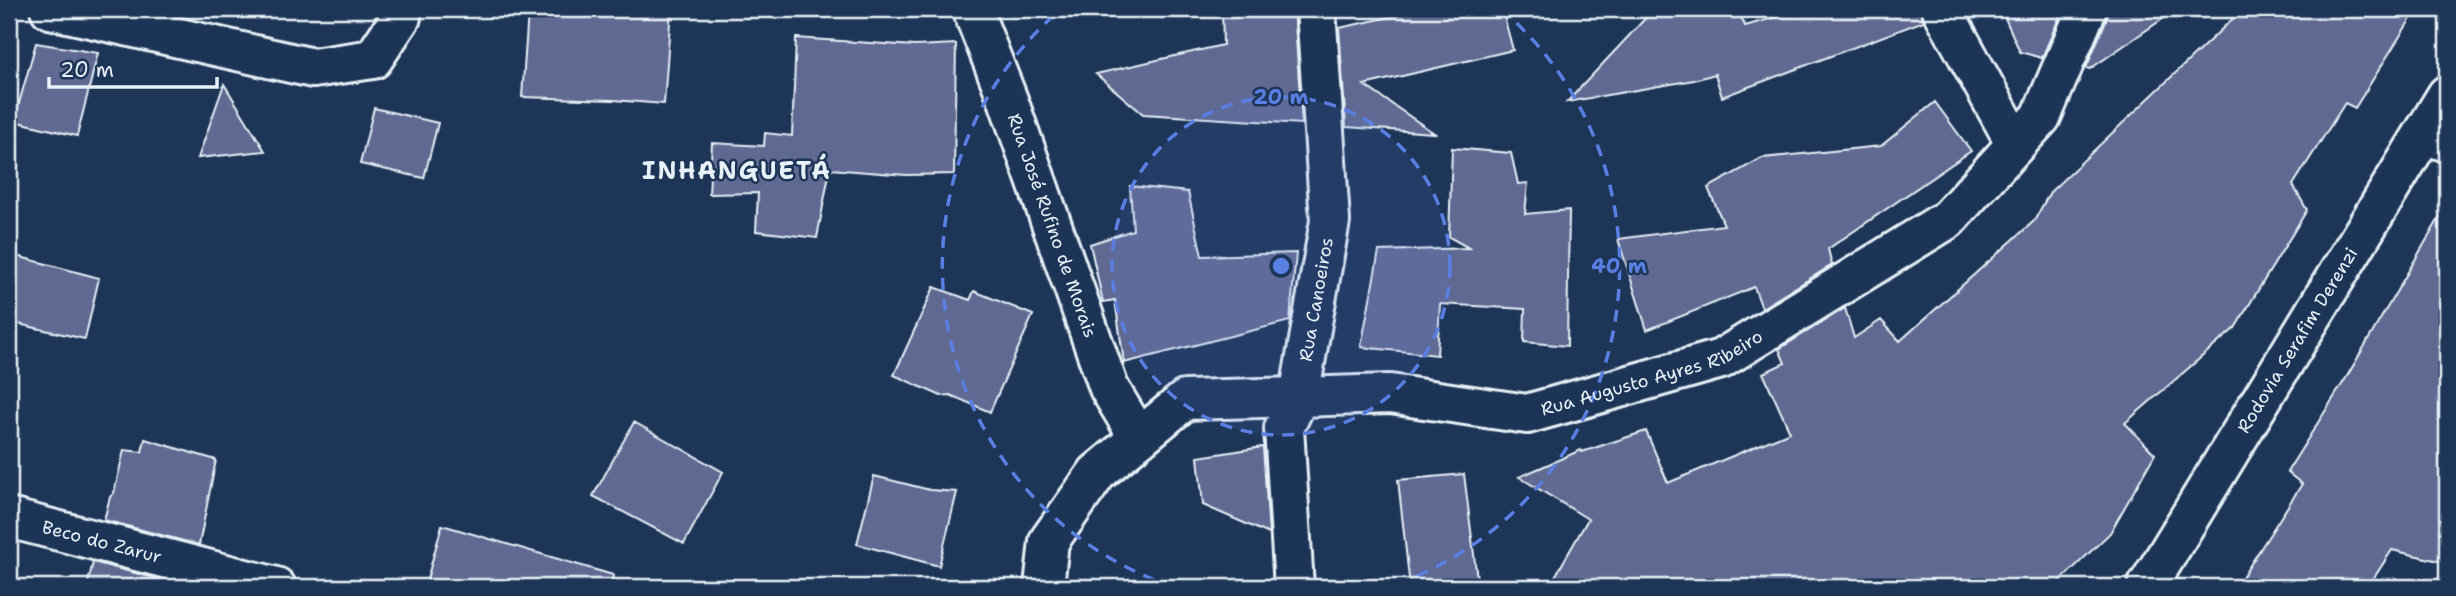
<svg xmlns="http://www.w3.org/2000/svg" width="2456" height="596" font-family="'Shantell Sans',sans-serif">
<rect width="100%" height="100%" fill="#1d3557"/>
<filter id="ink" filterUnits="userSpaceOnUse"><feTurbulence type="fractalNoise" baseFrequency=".0143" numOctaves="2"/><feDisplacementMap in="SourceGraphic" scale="14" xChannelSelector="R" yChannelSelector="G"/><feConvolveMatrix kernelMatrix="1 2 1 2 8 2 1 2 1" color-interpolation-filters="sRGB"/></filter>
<g filter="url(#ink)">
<path fill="#606991" stroke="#e8f1f8" stroke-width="2" d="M606 9H671L664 104 613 100 522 97 528 12 606 14Z
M1222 9H1294L1302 124 1143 114 1096 74 1223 45Z
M1427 9H1502L1513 50 1364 85 1434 133 1346 127 1339 28Z
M1654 9H1738L1745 26 1805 9H1920L1924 21 1722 97 1715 74 1694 80 1567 102Z
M2001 9H2063L2042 58 2020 52Z
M2108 9H2177L2090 69 2086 68 2107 18Z
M2243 9H2417L2355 108 2345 103 2293 185 2307 210 2235 328 2125 423 2155 454 2110 533 2054 587H1549L1588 519 1519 477 1581 450 1582 452 1646 431 1668 483 1790 432 1763 373 1785 363 1779 349 1845 308 1854 338 1881 320 1900 341 2034 221 2050 192Z
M796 38 915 46 956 44 954 174 906 175 830 169 817 238 756 231 758 193 709 194 712 143 764 146 765 133 792 136Z
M36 43 98 53 77 136 14 121Z
M224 84 265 151 198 158Z
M1935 102 1971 151 1828 249 1832 265 1762 308 1754 287 1647 330 1618 239 1724 225 1708 188 1762 158 1881 146Z
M374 108 438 123 424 178 360 164Z
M1452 148 1511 153 1518 184 1528 183 1525 214 1569 210 1567 346 1524 342 1525 309 1440 304 1437 355 1361 347 1379 251 1469 248 1449 237Z
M1130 186 1188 192 1202 256 1296 253 1290 321 1124 363 1115 300 1103 302 1090 244 1133 230Z
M2447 205V563L2392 550 2368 587H2236L2302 484 2287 472 2346 378Z
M9 254 99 278 85 339 9 322Z
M934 287 970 300 974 291 1033 315 990 412 950 395 941 396 894 375Z
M634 422 723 472 684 544 593 496Z
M145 439 216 460 199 545 104 520 110 497 114 493 124 450 142 452Z
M1263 447 1269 534 1203 505 1198 457Z
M1464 474 1478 587H1410L1398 480Z
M874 476 930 490 957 492 939 566 857 544Z
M442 525 613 575 612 587H425Z
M93 562 177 584 176 587H87Z"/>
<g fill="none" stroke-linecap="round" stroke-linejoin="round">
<defs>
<g id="minor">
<path d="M50 9 313 68 373 59 401 17 402 9"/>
<path id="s1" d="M972 9 1008 100 1109 388 1139 438"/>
<path d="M1942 9 2016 144"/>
<path d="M2424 134 2447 142"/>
<path id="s2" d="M9 518 276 587"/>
<path id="s3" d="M1294 587 1284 428 1299 397 1390 394 1527 414 1721 359 1948 219 2041 117 2087 9"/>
</g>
<g id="tertiary">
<path id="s4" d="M1044 587 1049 541 1097 473 1185 400 1299 397 1330 221 1316 9"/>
</g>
<g id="secondary">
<path id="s5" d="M2147 587 2447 95"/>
</g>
</defs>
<use href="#minor" stroke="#e8f1f8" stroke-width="44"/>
<use href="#tertiary" stroke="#e8f1f8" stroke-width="44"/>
<use href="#secondary" stroke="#e8f1f8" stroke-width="44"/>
<use href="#minor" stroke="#1d3557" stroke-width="38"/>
<use href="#tertiary" stroke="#1d3557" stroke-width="38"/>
<use href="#secondary" stroke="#1d3557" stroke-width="38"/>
</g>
</g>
<circle cx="1281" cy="266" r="169" fill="#5a7fe2" fill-opacity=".12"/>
<g fill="none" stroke="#5a7fe2" stroke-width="3.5" stroke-dasharray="12 9">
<circle cx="1281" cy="266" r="169"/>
<path d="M1174 587A338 338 0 0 1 1061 9M1501 9A338 338 0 0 1 1388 587"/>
</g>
<g text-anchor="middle" stroke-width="5" stroke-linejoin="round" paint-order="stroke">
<g font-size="18" fill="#e8f1f8" stroke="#1d3557">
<text dy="6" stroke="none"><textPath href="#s1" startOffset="231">Rua José Rufino de Morais</textPath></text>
<text dy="6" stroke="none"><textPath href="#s4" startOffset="457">Rua Canoeiros</textPath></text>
<text dy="6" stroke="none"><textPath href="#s5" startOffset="289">Rodovia Serafim Derenzi</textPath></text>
<text dy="6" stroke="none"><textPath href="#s3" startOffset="555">Rua Augusto Ayres Ribeiro</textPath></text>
<text dy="6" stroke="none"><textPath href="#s2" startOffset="96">Beco do Zarur</textPath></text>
</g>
<g font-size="24" font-weight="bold" letter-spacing="2" fill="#e8f1f8" stroke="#1d3557">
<text x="737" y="179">INHANGUETÁ</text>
</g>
</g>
<circle cx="1281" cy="266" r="10" fill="#5a7fe2" stroke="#1d3557" stroke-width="3.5"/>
<g font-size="21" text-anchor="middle" font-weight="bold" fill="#5a7fe2" stroke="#1d3557" stroke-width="5" stroke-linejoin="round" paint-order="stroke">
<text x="1281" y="104">20 m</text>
<text x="1619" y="273">40 m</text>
</g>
<rect width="2456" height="596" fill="none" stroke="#1d3557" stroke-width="35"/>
<rect x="18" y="18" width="2421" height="561" fill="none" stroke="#e8f1f8" stroke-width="2.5" filter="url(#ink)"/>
<path d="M49 77v10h168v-10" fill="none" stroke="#e8f1f8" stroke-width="3.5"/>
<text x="60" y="77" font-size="21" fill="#e8f1f8" stroke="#1d3557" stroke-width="5" paint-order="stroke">20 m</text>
</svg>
